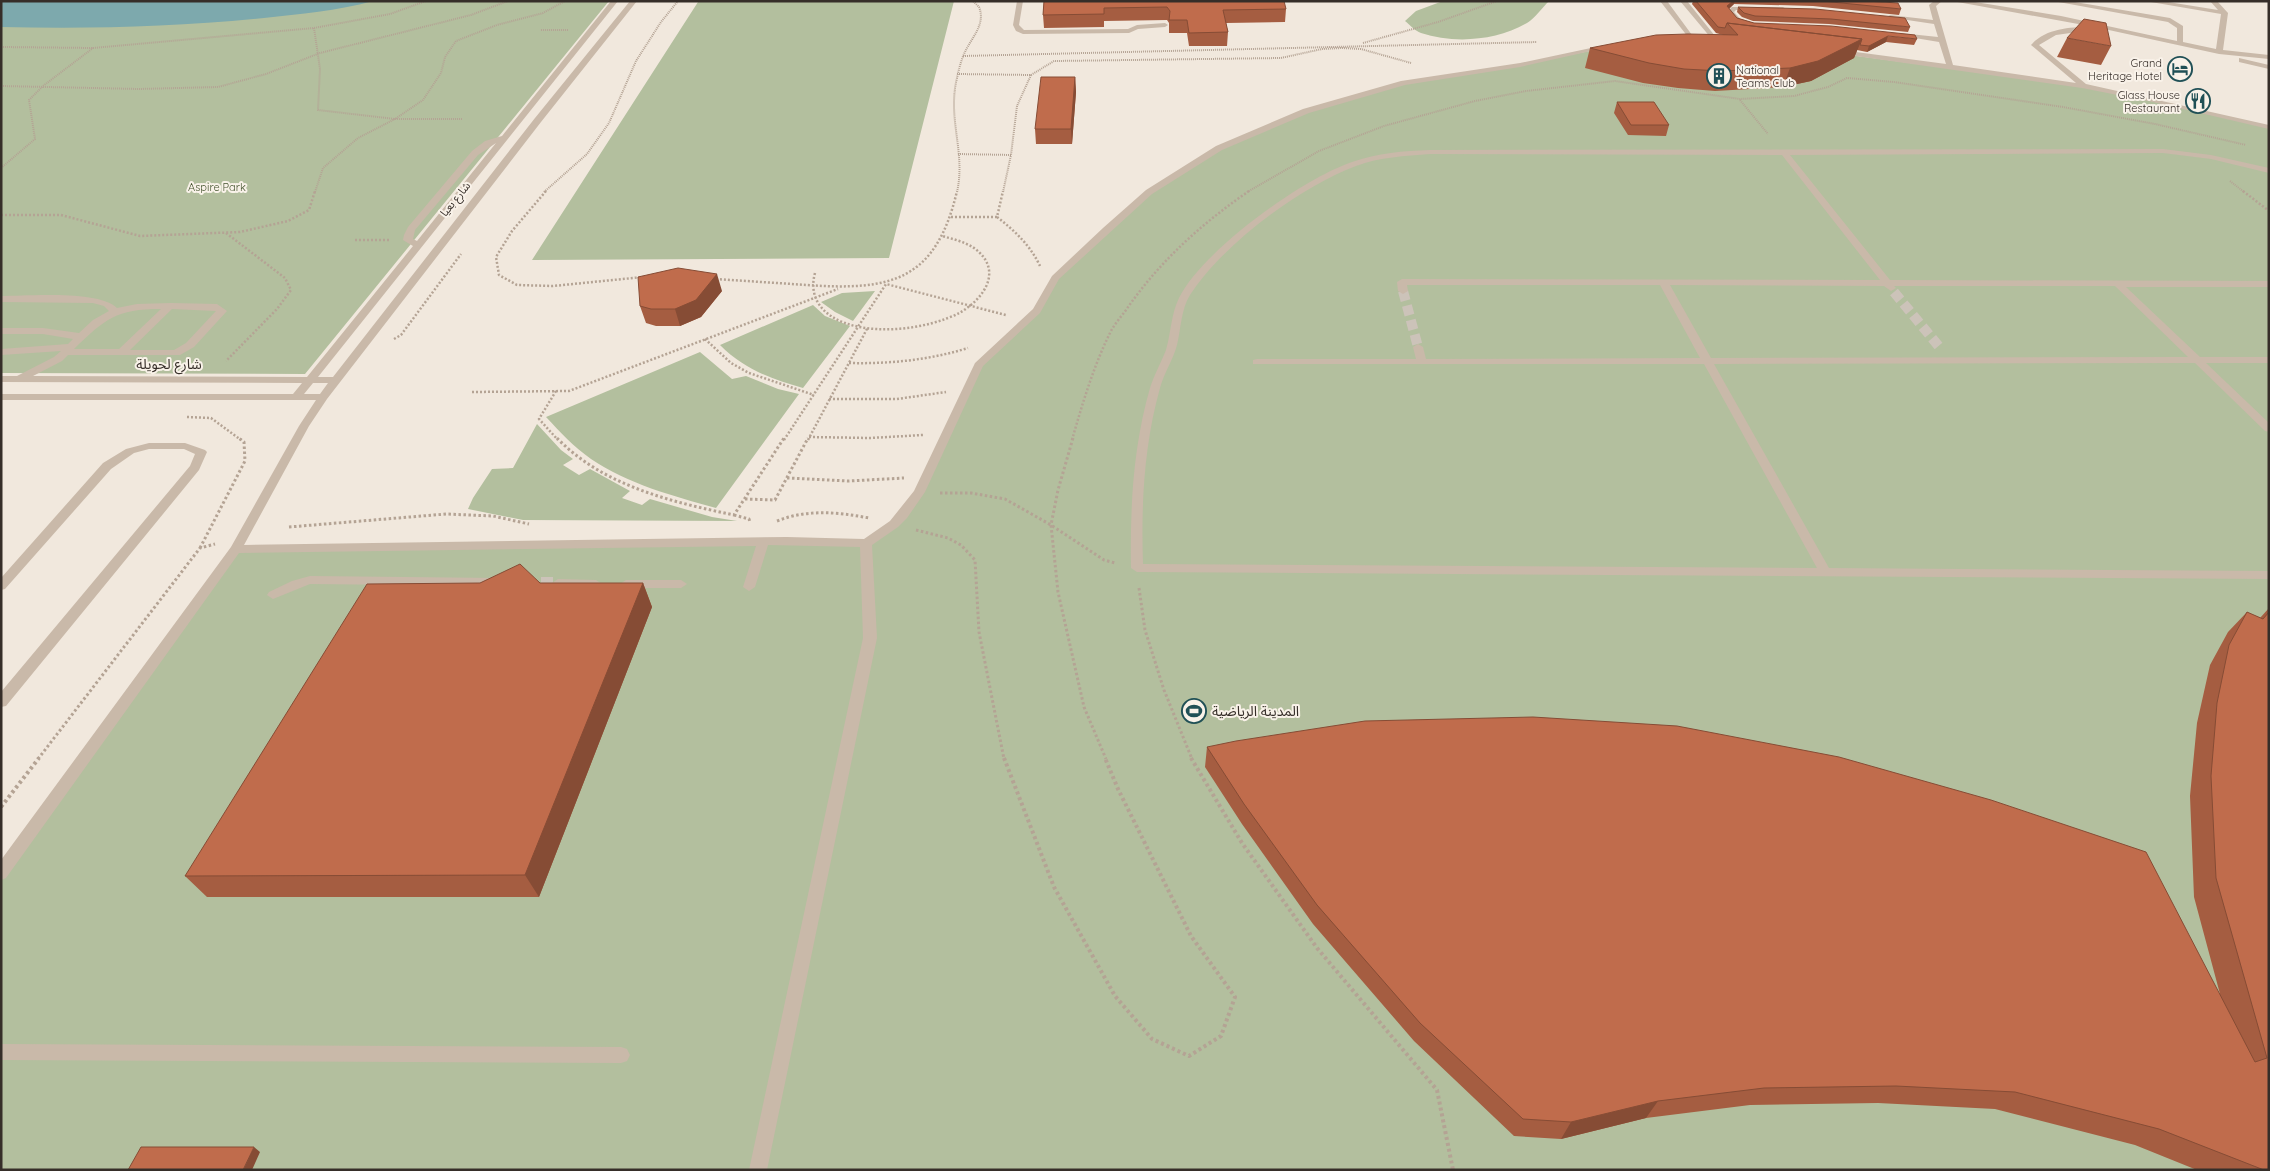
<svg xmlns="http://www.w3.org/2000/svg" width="2270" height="1171" font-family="Quicksand,'Noto Sans Arabic',sans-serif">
<rect width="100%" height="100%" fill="#f1e8dd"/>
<path fill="#b3bf9e" d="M1 1H609L305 374 1 373Z
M954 1 889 258 532 260 698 2Z
M1443 1H1549C1542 8 1535 18 1527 23 1496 41 1454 44 1421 33 1415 31 1410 25 1405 21L1416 11Z
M1713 37 2083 86 2269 127V1170H1V873L236 549 866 543 903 515 979 365 1037 311 1055 277 1149 192 1219 148 1306 111 1404 83 1520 65 1639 41Z
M875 291 853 321 835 312 821 302 842 293Z
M813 305 825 316 850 326 803 388C771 379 744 369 720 345Z
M700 352 732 379 746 376 778 389 799 394 716 508C673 496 628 484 591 459 574 447 560 432 546 417Z
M537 424 561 450 573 459 563 465 579 475 590 469 630 491 622 498 642 505 650 499 712 517 737 521 523 520 468 509 473 498 492 469 513 468Z"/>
<path fill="#7da9ad" d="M1 1H373C337 11 300 14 264 18 177 27 89 29 1 27Z"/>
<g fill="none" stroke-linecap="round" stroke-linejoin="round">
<path stroke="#ccc3b9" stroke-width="10" stroke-dasharray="10 5" stroke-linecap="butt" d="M1403 291 1418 347
M1894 292 1941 349"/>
<path stroke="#ccc3b9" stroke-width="12" stroke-dasharray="12 6" stroke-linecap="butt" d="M523 583H558"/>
<path stroke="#b4a394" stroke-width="2" stroke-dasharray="1 1" stroke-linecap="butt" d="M314 28 320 69 318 110 395 119H463
M541 30H569
M1363 43 1438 22 1497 1
M1 47 93 48 314 28 390 14 426 1
M963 56 1537 42
M957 74 1031 75 1017 106 1011 155
M1031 75 1054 61 1281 58 1322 49 1342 48 1361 49 1411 63
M1 86 139 89 218 87 266 74 320 53 471 15 508 1
M1740 100 1768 134
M958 154 1011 155 1003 192
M1 168 35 139 29 100 43 86 93 48
M2230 181 2244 192
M315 192 323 168 358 138 395 119 423 100 441 73 445 57 456 41 497 25 543 13 565 1
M544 192 587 154 609 123 636 61 661 22 678 1
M957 192C966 152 947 119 957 78 959 69 961 60 965 52 972 37 986 24 979 7L973 1
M1247 192 1319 151 1384 126 1475 101 1526 91 1615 81 1740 99 1794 96 1828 87 1847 78 1894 82 2063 107 2155 124 2246 145"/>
<path stroke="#b4a394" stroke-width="2.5" stroke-dasharray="2 2" stroke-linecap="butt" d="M546 191 512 231 496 257 499 275 517 285 553 286 643 277
M2243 191 2269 211
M1 215H61L140 236 240 232 288 221 309 210 315 191
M951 217H997L1003 191
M997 217C1015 231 1030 245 1040 266
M226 233 285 278 291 290 277 309 226 361
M355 240H389
M815 273C810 291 816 306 831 316 864 338 928 330 961 312 986 297 1003 269 974 248 965 242 953 239 942 236
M716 279C746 281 777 283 807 285 891 291 936 281 957 191
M394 339 401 335 461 254
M705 339 731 363 749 373 814 395
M849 363C890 364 929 360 968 348
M556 391 539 419 558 440
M472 392 569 391 838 289
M829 399H897L946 392
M187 417 211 418 241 440
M809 437 870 438 923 435
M784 440 886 284 1006 315
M808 440 868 327
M1072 440C1082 405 1093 368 1109 335 1113 326 1120 318 1126 310 1159 262 1201 224 1249 191"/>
<path stroke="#b4a394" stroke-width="3" stroke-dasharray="2.5 2.5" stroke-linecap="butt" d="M557 438C603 486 672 502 734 515L784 438
M1073 438 1058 490 1051 525 1058 592 1084 707 1106 759
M787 478 849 481 904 478
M940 493H971L1005 499 1051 525 1104 560 1115 563
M745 499 775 500 808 438
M734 515 749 519 750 522
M777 521C807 509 837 512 869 518
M289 527 446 514 493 516 529 524
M916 530 948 538 961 545 975 560 979 632 1004 759
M200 548 245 461 244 442 239 438
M1139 588 1145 630 1164 690 1192 759
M38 759 200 548 215 544"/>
<path stroke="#b4a394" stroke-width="4" stroke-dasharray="3 3" stroke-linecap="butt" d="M1004 758 1054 887 1115 996 1152 1039 1189 1056 1221 1036 1235 997 1191 936 1118 789 1105 758
M1191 758 1242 843 1317 948 1437 1090 1453 1170
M1 807 39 758"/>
<path fill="#c9b9a9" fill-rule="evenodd" d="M611 1H618L318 377H333L535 118 630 1H637L541 122 327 399 309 426 244 545 787 537 864 539 890 521 914 491 975 363 1033 309 1052 276 1103 228 1146 190 1216 146 1303 109 1401 81 1520 63 1605 45 1609 47 1520 67 1405 85 1309 113 1222 150 1152 194 1059 279 1040 313 983 366 925 492 907 518 898 527 872 545 877 638 767 1170H749L863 638 860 547 768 545 755 587 749 591 743 587 756 546 239 553 6 878 1 880V860L231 547 299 426 316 400H1V394H293L302 383 1 382V376H17L54 357 61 351 1 355V349L68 344 73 339 43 334H1V328H43L79 333 93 320 109 311 104 306 93 303 1 302V296C28 296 99 290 117 308L137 304 171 303 217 304 227 311 194 347 180 355H68L62 361 33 376 307 377 413 246 403 240 404 235 408 227 472 151 485 141 502 136ZM496 143 417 241 413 239 415 230 478 155ZM161 309 119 349H74C105 319 116 309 161 309ZM172 309 216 311 186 343 174 350H130ZM313 383H328L320 394H304Z
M1017 1H1023L1019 25 1024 30 1128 29 1137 25 1165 23 1168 25 1165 27 1138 29 1129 33 1023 34 1016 31 1013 25Z
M1660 1H1667L1692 35V37H1688Z
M1680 1H1687L1715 36V38H1711Z
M1934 1H1942L1936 6 1953 65 2076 83 2031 45C2046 28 2069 28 2089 26L1952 1H1969L2061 16 2177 41V28L2168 22 2053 1H2069L2170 18 2183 26V42L2216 49 2221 14 2145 1H2162L2218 10 2210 1H2217L2228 13 2223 50 2269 55V59L2219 54 2095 27 2092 30 2056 35 2039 45 2086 84 2269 125V129L2153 102 2082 88 1841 54 1837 52 1841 50 1946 64 1939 42 1897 35 1900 33 1938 37 1934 24 1887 17 1890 15 1933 20 1929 5Z
M1732 7H1783L1786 9 1783 11 1736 10 1734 12 1743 22 1740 24 1733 20 1727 12Z
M2239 58 2269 65V69L2239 62Z
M2163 149 2211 155 2269 168V173L2211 159 2163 153 1790 155 1890 280 2269 281V287H2126L2200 357H2269V363H2206L2269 423V432L2265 431 2195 363 1714 364 1829 568 2269 571V579L1137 572 1131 568C1130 507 1133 447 1150 388 1154 375 1161 363 1166 350 1171 333 1171 314 1179 298 1202 251 1302 179 1352 162 1378 153 1403 151 1430 150ZM1430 154 1782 155 1880 280 1402 279 1397 282 1398 291 1403 294 1408 291 1407 285H1660L1700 358 1426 359 1423 347 1418 344 1413 347 1416 359H1257L1253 360V364H1704L1817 568 1143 564C1141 504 1144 445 1160 388 1164 373 1173 360 1177 345 1181 329 1181 309 1190 295 1223 244 1300 187 1356 166 1380 157 1405 156 1430 154ZM1670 285 1884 286 1891 291 1896 288 1894 286H2115L2188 357 1711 358Z
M149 443H185L205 450 207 452 199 470 6 706 1 707V692L190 466 195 454 184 449H149L134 453 111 469 5 589 1 590V578L103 463 126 449Z
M310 576 499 578 505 582 499 586 310 584 273 599 267 595 269 592 292 581Z
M558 579 596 580 602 584C597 591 557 590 552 583Z
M626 580H681L687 584 681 588H626L620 584Z
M1 1044 621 1047 627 1049 630 1055 627 1061 621 1063 1 1060Z"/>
</g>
<path fill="#a55d41" d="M1044 1 1286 9 1285 22 1226 23 1228 32 1227 46H1189L1187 33H1169V23L1167 20 1104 21V27L1044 28 1043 15Z
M1693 1H1866L1901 9 1899 15 1813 6 1734 4 1729 9 1737 18 1754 23 1917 39 1914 45 1886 42 1867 52 1857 50 1854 58 1811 81 1783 87 1715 91 1678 88 1643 83 1585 68 1590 48 1723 35 1716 33 1692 4Z
M1738 7 1910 27 1908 32 1829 24 1753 21 1742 17 1737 12Z
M2067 38 2111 46 2101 65 2057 57Z
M1075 77 1076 92 1072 144H1036L1035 129Z
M1617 102 1669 125 1666 136 1628 135 1614 113Z
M722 291 701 317 680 326H656L646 323 640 306Z
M540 583H643L652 607 539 897H207L185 876Z
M2269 608V1170H2197L2135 1145 1995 1109 1878 1103 1750 1105 1646 1118 1561 1139 1514 1136 1414 1041 1313 924 1242 824 1205 767 1207 747 2220 994 2194 897 2190 796 2197 723 2210 665 2228 632 2247 612 2260 618Z"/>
<path fill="#864c35" d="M1733 1H1735L1734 4 1725 12 1727 6Z
M1888 36 1886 42 1867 52 1869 46Z
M1862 39 1854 58 1811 81 1783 87 1790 68Z
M1075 77 1076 92 1072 144 1071 129Z
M717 274 722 291 701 317 680 326 675 309Z
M643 583 652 607 539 897 525 875Z
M1658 1101 1646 1118 1561 1139 1571 1122Z
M254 1147 260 1152 252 1170H243Z"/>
<path fill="#c06c4c" stroke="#864c35" d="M1044 1H1284L1286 9 1223 10 1228 32 1189 33 1187 20H1169L1170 11 1167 7 1104 8V14L1043 15Z
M1696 1H1733L1727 6 1737 18 1754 23 1831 26 1915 35 1917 39 1888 36 1869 46 1860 45 1862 39 1727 23 1725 28 1718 27Z
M1822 1H1866L1898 3 1901 9Z
M1738 7 1815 9 1905 18 1910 27 1831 19 1755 16 1744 13Z
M2084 19 2106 23 2111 46 2067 38Z
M1727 23 1862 39 1818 61 1790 68 1721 71 1684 69 1649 63 1590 48 1656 35 1688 34 1738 35Z
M1041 77H1075L1071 129H1035Z
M1617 102H1654L1669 125H1631Z
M678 268 717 274 696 300 675 309H651L640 306 638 277Z
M520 564 540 583H643L525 875 185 876 367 584 480 583Z
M2247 612 2263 619 2269 612V1170H2264L2159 1129 2015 1092 1896 1086 1764 1088 1658 1101 1571 1122 1523 1119 1420 1023 1317 905 1244 804 1207 747 1236 741 1365 721 1533 717 1677 726 1839 757 1991 800 2146 852 2255 1062 2267 1058 2216 878 2211 776 2217 703 2229 645Z
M141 1147H254L243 1170H128Z"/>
<defs>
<symbol id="hotel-ring" viewBox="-11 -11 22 22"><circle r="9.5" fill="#f9f2e9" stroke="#205056" stroke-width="1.5"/><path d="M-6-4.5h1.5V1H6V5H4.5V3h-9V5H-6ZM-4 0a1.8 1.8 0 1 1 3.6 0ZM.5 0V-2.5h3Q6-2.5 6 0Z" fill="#205056"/></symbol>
<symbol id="building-ring" viewBox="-11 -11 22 22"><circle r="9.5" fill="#f9f2e9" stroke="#205056" stroke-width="1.5"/><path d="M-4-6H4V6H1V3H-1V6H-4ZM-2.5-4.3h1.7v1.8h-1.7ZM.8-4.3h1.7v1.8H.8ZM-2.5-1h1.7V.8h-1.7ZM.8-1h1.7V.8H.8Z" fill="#205056"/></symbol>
<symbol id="restaurant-ring" viewBox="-11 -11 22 22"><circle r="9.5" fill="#f9f2e9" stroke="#205056" stroke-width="1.5"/><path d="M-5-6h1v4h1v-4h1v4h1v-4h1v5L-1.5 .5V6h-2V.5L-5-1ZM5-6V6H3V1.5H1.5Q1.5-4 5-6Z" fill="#205056"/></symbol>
<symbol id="stadium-ring" viewBox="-11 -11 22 22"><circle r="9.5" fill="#f9f2e9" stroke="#205056" stroke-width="1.5"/><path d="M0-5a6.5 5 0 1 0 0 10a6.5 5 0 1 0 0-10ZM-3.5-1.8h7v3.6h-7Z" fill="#205056"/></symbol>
</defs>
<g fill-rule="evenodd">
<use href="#hotel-ring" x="2166" y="55" width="28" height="28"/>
<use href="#building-ring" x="1705" y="62" width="28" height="28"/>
<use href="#restaurant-ring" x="2184" y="87" width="28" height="28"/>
<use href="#stadium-ring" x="1180" y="697" width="28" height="28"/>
</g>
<g text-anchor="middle" stroke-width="4" stroke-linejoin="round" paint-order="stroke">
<g font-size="11" fill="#362e29" stroke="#f9f2e9" text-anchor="end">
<text x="2162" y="67">Grand<tspan x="2162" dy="13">Heritage Hotel</tspan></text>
<text x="1736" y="74" text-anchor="start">National<tspan x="1736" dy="13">Teams Club</tspan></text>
<text x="2180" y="99">Glass House<tspan x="2180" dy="13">Restaurant</tspan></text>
</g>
<g font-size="11" fill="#44532e" stroke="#f9f2e9">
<text x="217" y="191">Aspire Park</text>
</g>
<g font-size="11" fill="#362e29" stroke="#f9f2e9">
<text transform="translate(455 199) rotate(-51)" y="4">شارع بعيا</text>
</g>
<g font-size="14" fill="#362e29" stroke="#f9f2e9">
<text x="169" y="369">شارع لحويلة</text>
</g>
<g font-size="14" fill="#362e29" stroke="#f9f2e9" text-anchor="start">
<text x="1212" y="716">المدينة الرياضية</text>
</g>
</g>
<rect width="2270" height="1171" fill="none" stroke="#362e29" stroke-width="5"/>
</svg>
